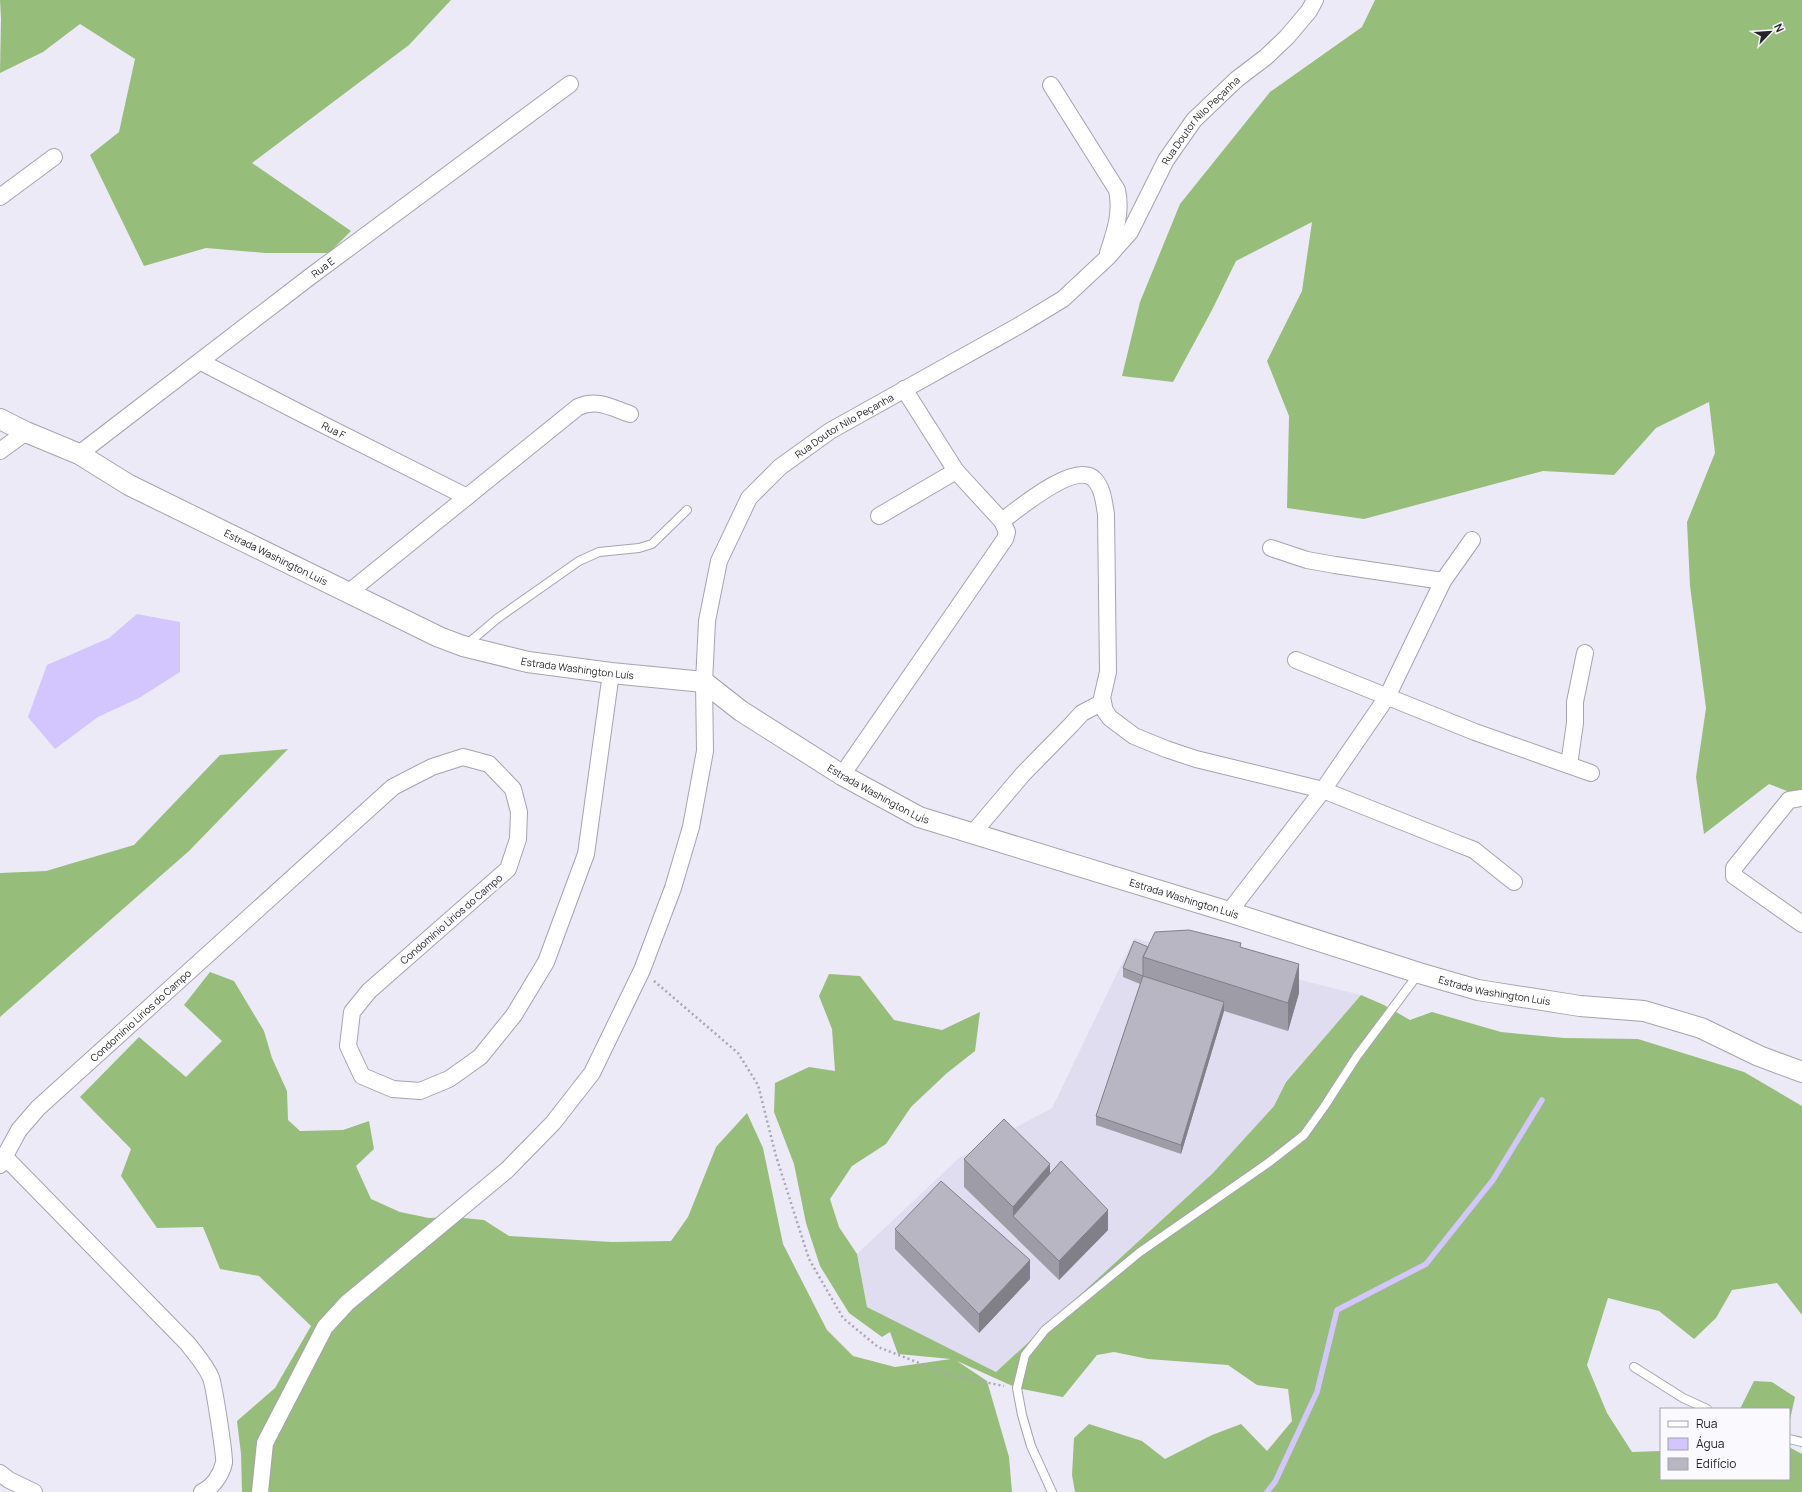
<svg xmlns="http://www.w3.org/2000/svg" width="1802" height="1492" font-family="Manrope,sans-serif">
<rect width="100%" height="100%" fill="#edeaf7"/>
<path fill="#e1ddf1" d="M1134 938 1361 995 1286 1081 1274 1106 1213 1173 996 1372 867 1307 857 1254 959 1158 1052 1108Z"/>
<path fill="#97bd7b" d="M0 0H451L409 45 252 163 351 231 329 253H265L206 248 144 266 90 155 119 132 135 59 80 24 43 52 0 73 1 19Z
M1375 0H1802V797L1769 784 1704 834 1696 777 1706 708 1690 586 1687 522 1715 453 1709 402 1656 428 1614 475 1543 471 1364 519 1287 508 1289 416 1267 361 1302 291 1312 222 1236 261 1212 310 1173 382 1122 376 1140 302 1180 204 1270 92 1362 27Z
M288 749 189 851 0 1017V873L46 871 134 845 220 755Z
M210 972 234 981 264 1031 272 1058 287 1091 288 1120 300 1131 343 1130 369 1121 374 1149 356 1166 371 1199 400 1212 429 1218 453 1217 484 1220 509 1236 612 1242 671 1241 688 1217 716 1147 747 1113 763 1148 783 1244 827 1330 853 1356 895 1367 951 1359 898 1354 890 1332 882 1337 849 1313 820 1266 806 1223 794 1164 774 1112 775 1083 809 1067 835 1071 832 1029 819 996 829 974 860 976 894 1020 942 1030 980 1012 975 1051 947 1073 911 1107 886 1144 852 1166 830 1199 839 1227 857 1254 867 1307 996 1372 1213 1173 1274 1106 1286 1082 1361 995 1384 1005 1410 1020 1432 1012 1501 1032 1564 1038 1638 1039 1744 1072 1802 1106V1315L1777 1283 1732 1290 1716 1318 1694 1339 1659 1311 1608 1298 1587 1365 1607 1413 1632 1452 1661 1451V1479H1789V1447L1802 1454V1492H1075L1072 1475 1074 1438 1089 1424 1142 1441 1165 1459 1212 1435 1241 1424 1267 1451 1292 1421 1288 1389 1257 1385 1228 1365 1148 1359 1114 1352 1097 1355 1063 1397 1017 1388 957 1361 987 1381 1009 1457 1012 1492H242L241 1454 237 1421 275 1388 311 1326 259 1276 220 1269 203 1227 157 1228 121 1176 131 1149 80 1097 139 1037 186 1077 222 1041 184 1005Z
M1754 1381 1772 1382 1795 1397 1789 1424V1409H1740Z"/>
<path fill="#d3c5fe" d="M137 614 180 622V672L139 698 98 717 55 749 28 717 47 665 109 638Z"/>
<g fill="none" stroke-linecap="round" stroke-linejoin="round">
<path stroke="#d3c5fe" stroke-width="5.5" d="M1267 1492 1275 1482 1317 1392 1337 1310 1426 1264 1493 1180 1542 1100"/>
<defs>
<path id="service" d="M466 645 498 618 579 561 599 552 639 548 652 544 687 510
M1634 1367 1683 1398 1707 1409
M1789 1439 1802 1442
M1052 1492 1031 1446 1022 1415 1017 1388 1025 1355 1045 1330 1140 1252 1268 1163 1304 1135 1324 1107 1357 1056 1419 973"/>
<g id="minor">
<path d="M1051 85 1117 190C1122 212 1115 232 1108 253"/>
<path d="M0 197 54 157"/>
<path id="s1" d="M201 362 308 417 467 497"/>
<path d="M0 451 26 432"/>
<path id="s2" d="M79 454 311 276 570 84"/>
<path d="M879 516 956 471 904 389"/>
<path d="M1002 521C1018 509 1075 461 1094 479 1103 488 1104 503 1106 514L1108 672 1102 698 1105 711 1110 718 1134 736 1166 749 1196 759 1323 790 1451 841 1474 850 1514 882"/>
<path d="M1271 548 1307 560 1335 565 1443 581"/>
<path d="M348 593 578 407C597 398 612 408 630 414"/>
<path d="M1296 660 1475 732 1591 773"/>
<path d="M1569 765 1575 723V702L1585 653"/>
<path d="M842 775 1005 539 1007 532 1002 521 956 471"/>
<path d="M1802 798 1789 800 1734 868V876L1802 924"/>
<path d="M973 833 1023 774 1071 725 1082 713 1103 702"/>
<path d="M1229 912 1323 790 1387 697 1443 581 1472 540"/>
<path d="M4 1156 188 1344C196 1355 206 1365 211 1378 214 1385 225 1457 224 1463 221 1475 213 1487 202 1492"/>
<path id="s3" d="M0 1165 19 1130 38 1108 393 787 432 767 463 757 489 764 513 789 519 812 518 839 508 869 369 991 352 1012 348 1046 362 1076 393 1089 420 1091 449 1079 480 1057 514 1015 546 962 586 854 611 673"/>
<path d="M0 1473 9 1480 34 1492"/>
<path id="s4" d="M260 1492 265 1443 325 1327 347 1303 507 1170 553 1123 592 1073 642 970 673 888 691 827 705 751 704 682 707 621 719 561 749 498 780 467 830 431 1020 325 1063 299 1107 258 1130 232 1166 160 1194 120 1237 79 1266 57 1287 37 1309 11 1315 0"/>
</g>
<g id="tertiary">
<path id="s5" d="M0 419 26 432 79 454 129 485 439 637 463 646 528 662 611 673 704 682 741 711 842 775 919 817 1229 912 1419 973 1478 990 1580 1006 1644 1011 1701 1028 1759 1056 1802 1072"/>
</g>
</defs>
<use href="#service" stroke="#a6a3af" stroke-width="10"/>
<use href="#minor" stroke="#a6a3af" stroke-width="18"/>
<use href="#tertiary" stroke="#a6a3af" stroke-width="22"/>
<path stroke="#a8a6b0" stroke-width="2.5" stroke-dasharray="2 3" stroke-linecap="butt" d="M654 981 738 1053 758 1085 776 1156 809 1259 843 1318 878 1347 950 1375 1004 1386"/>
<use href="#service" stroke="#fff" stroke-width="8"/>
<use href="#minor" stroke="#fff" stroke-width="16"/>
<use href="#tertiary" stroke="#fff" stroke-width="20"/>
</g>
<path fill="#9e9da7" d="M1148 947 1241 948 1299 993 1288 1031 1224 1011 1181 1154 1096 1125V1116L1140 984 1123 977V968Z
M964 1159 1050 1173 1108 1230 1059 1280 964 1187Z
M895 1229 1030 1279 979 1333 895 1249Z"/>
<path fill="#817f88" d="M1299 964V993L1288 1031V1003Z
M1224 1002V1011L1181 1154V1145Z
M1050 1164V1193L1013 1216V1207Z
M1108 1210V1230L1059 1280V1261Z
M1030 1260V1279L979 1333V1314Z"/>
<path fill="#b8b6c2" stroke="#817f88" d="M1189 930 1241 943 1240 947 1299 964 1288 1003 1143 957 1155 932Z
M1134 941 1148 947 1143 957V976L1123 968Z
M1143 976 1224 1002 1181 1145 1096 1116Z
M1004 1119 1050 1164 1013 1207 964 1159Z
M1061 1161 1108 1210 1059 1261 1013 1216Z
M941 1181 1030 1260 979 1314 895 1229Z"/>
<g text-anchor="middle" stroke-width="4" stroke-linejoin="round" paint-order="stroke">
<g font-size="10" fill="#252429" stroke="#faf9fe">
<text dy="4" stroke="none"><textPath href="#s4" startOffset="1755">Rua Doutor Nilo Peçanha</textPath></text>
<text dy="4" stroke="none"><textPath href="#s2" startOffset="307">Rua E</textPath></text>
<text dy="4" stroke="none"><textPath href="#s4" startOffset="1274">Rua Doutor Nilo Peçanha</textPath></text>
<text dy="4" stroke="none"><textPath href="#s1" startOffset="149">Rua F</textPath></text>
<text dy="4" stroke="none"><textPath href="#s5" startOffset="309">Estrada Washington Luís</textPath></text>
<text dy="4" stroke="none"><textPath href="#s5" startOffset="633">Estrada Washington Luís</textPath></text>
<text dy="4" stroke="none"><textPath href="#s5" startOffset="968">Estrada Washington Luís</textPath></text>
<text dy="4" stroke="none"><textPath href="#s5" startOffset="1292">Estrada Washington Luís</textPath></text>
<text transform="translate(451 919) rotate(-41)" y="4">Condomínio Lírios do Campo</text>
<text dy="4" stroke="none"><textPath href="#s5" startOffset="1616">Estrada Washington Luís</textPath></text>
<text dy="4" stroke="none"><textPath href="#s3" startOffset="207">Condomínio Lírios do Campo</textPath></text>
</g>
</g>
<rect x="1660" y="1408" width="130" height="72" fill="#faf9fe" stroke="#a5a4a9"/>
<rect x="1668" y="1421" width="20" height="6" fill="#ffffff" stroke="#a5a4a9"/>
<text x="1696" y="1428" font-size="12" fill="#252429">Rua</text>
<rect x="1668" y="1438" width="20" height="12" fill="#d3c5fe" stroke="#a5a4a9"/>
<text x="1696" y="1448" font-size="12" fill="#252429">Água</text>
<rect x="1668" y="1458" width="20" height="12" fill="#b8b6c2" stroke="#a5a4a9"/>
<text x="1696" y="1468" font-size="12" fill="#252429">Edifício</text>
<g transform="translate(1770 32) rotate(65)" stroke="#faf9fe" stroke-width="3" paint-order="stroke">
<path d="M0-3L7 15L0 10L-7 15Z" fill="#252429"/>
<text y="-6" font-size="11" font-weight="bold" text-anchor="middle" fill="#252429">N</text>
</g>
</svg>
